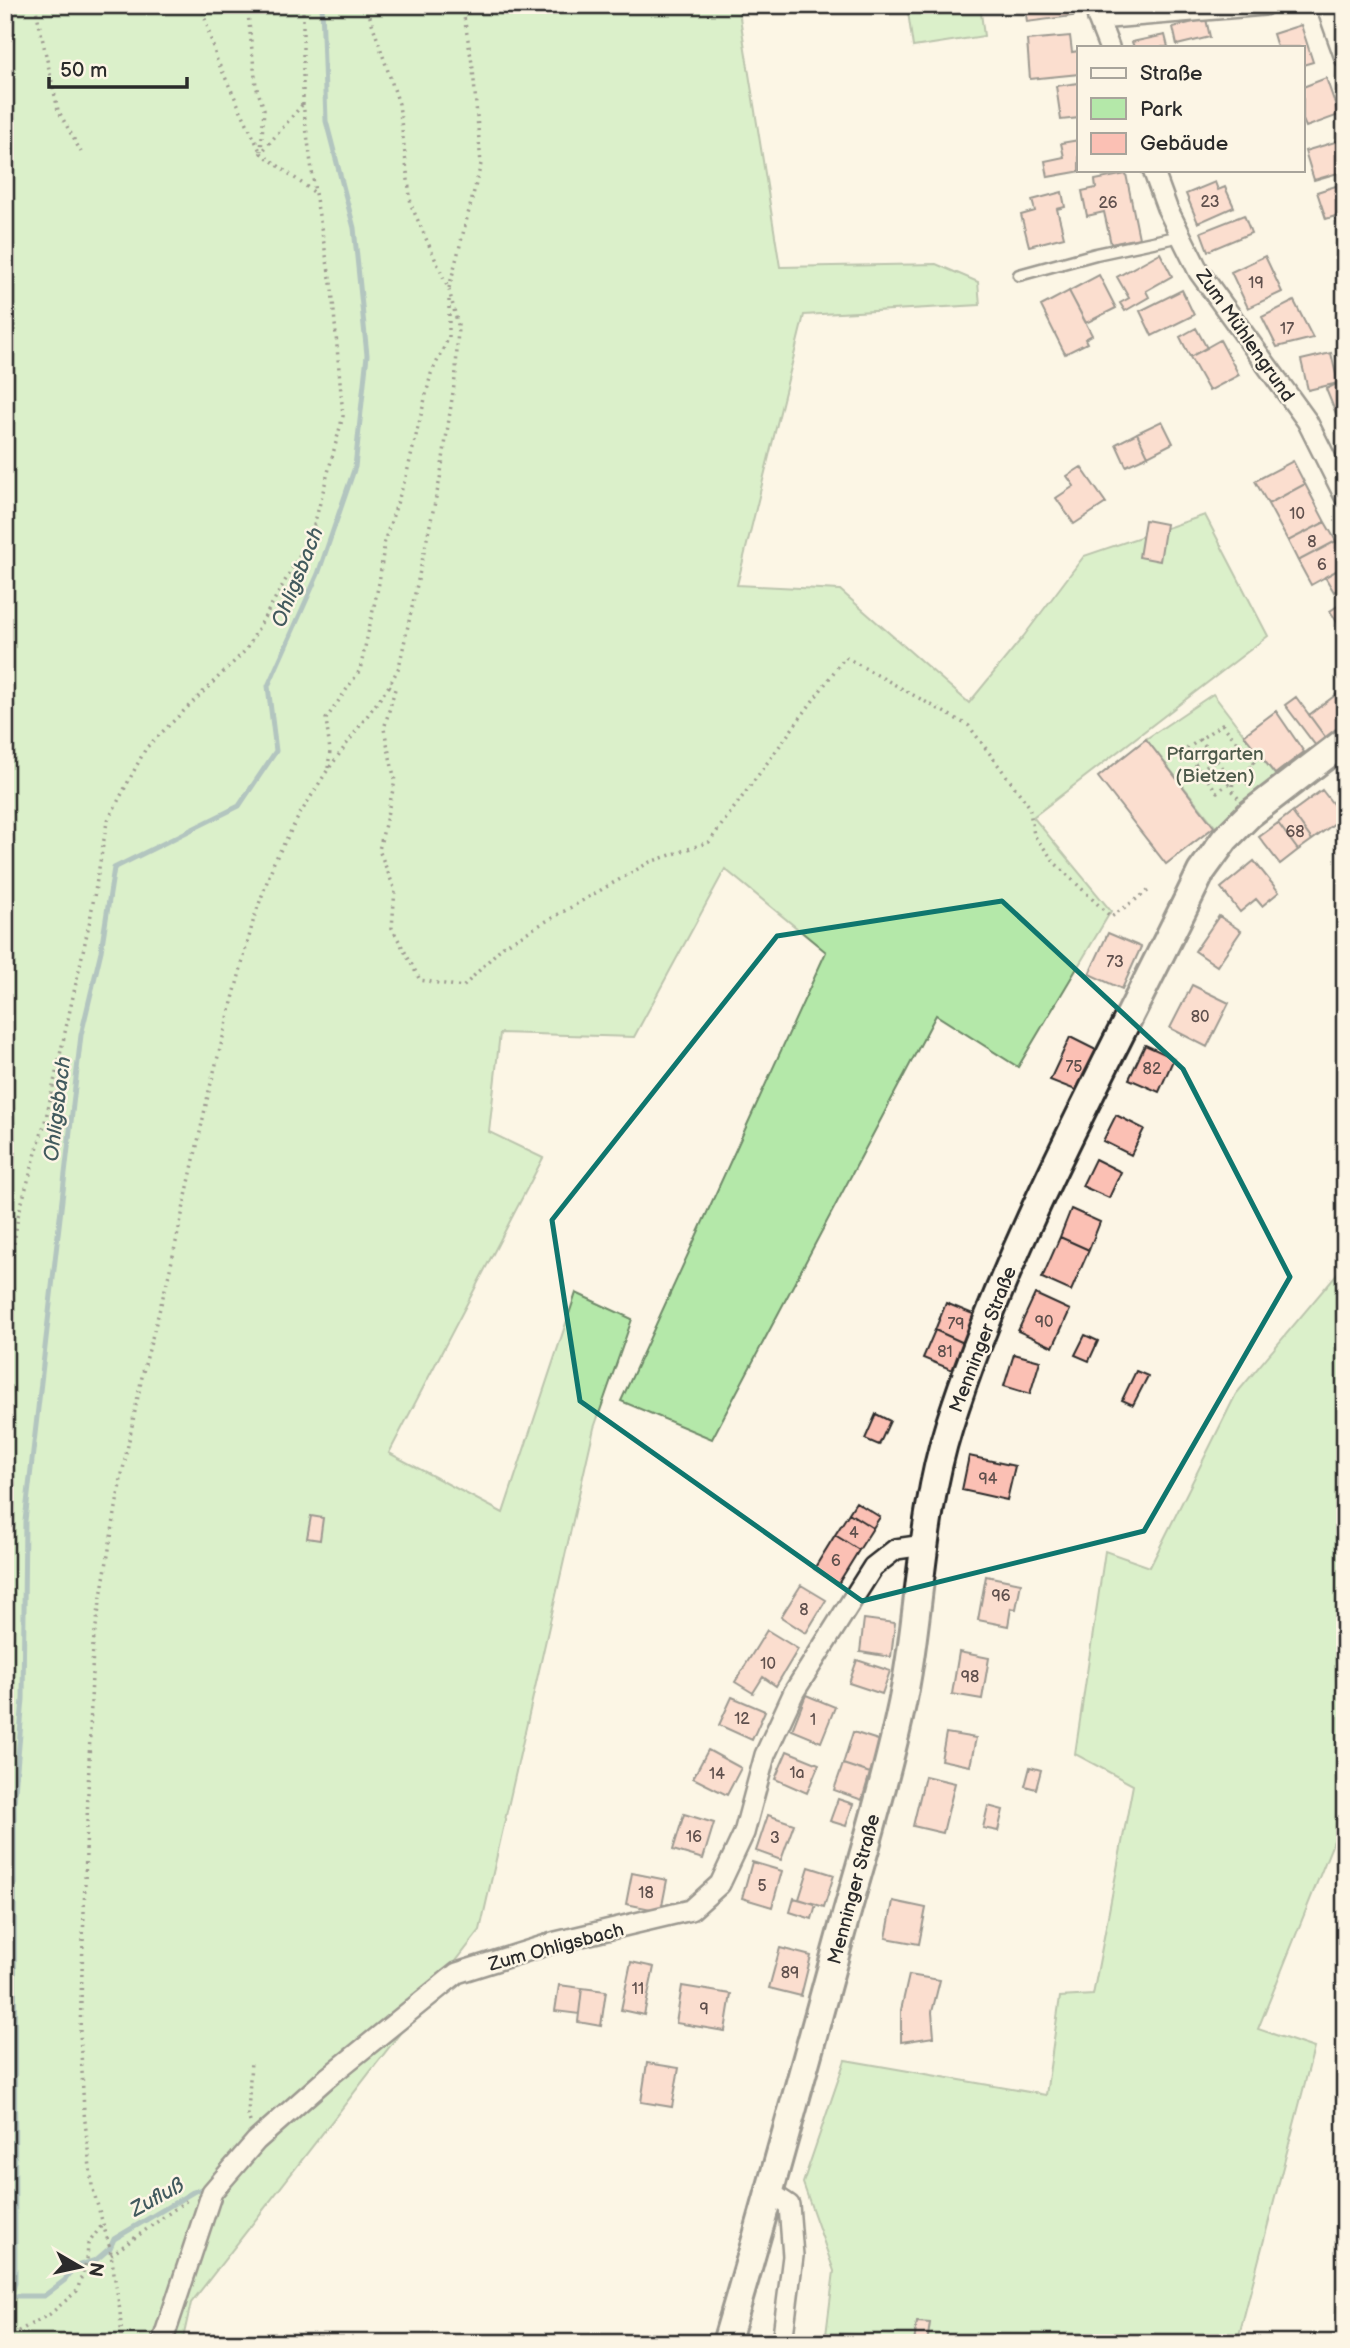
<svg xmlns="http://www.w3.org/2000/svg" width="1350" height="2348" font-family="'Balsamiq Sans',sans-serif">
<rect width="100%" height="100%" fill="#fcf5e5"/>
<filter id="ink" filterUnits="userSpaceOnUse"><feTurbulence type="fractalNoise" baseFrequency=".0143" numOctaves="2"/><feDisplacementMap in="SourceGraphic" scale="14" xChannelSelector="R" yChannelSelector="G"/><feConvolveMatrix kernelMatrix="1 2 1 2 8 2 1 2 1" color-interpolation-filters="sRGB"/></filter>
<g filter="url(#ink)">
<path fill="#b4e8a9" stroke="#708a6a" stroke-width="2" d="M5 5H738L780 267 936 264 978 282 980 305 804 315 737 585 840 590 969 703 1023 637 1084 556 1205 515 1268 636 1033 817 1111 911 1018 1067 936 1015 712 1439 621 1401 826 952 725 869 634 1037 500 1033 489 1132 543 1158 389 1453 503 1513 576 1293 632 1319 594 1428 480 1930 191 2303 182 2343H5Z
M907 5H980L984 36 913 47Z
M1213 694 1285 788 1225 839 1146 739Z
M1345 1264V1813L1258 2029 1314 2048 1237 2343H825L834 2271 803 2183 845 2060 1046 2095 1060 1997 1093 1995 1133 1785 1075 1754 1105 1551 1150 1567 1236 1394Z"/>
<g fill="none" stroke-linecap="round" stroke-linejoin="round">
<path stroke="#5a8991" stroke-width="5" d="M14 2296H44L65 2280 74 2267 96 2260 110 2248 114 2239 193 2192 207 2187
M5 2328 15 2282 14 1803 23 1699 25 1521 81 1035 101 951 114 868 239 806 276 751 268 686 318 574 355 467 367 355 354 228 326 121 322 5"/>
</g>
<path fill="#fbc0b4" stroke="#2b2b2b" stroke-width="2" d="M1025 5H1072L1073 16 1027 22Z
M1206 19 1210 37 1177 45 1173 27Z
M1301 25 1313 62 1303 65V47H1277L1273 34Z
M1165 35 1168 47H1134L1132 42Z
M1070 36 1072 52 1079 51V74L1030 79 1027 40Z
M1326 78 1339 115 1306 127 1303 120V87Z
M1079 83V118L1061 120 1056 86Z
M1345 139V171L1314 180 1305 151Z
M1079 140V170H1087L1048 177 1045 161 1064 157 1061 143Z
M1126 174 1139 238 1111 244 1104 212 1087 216 1082 191 1096 188 1095 180Z
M1215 182 1218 190 1225 187 1234 207 1198 223 1186 194Z
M1345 183V213L1326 219 1317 192Z
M1062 192 1065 207 1057 209 1064 237 1029 246 1021 215 1035 211 1032 200Z
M1345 213V244L1335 216Z
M1244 215 1251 233 1208 251 1201 232Z
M1160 253 1172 276 1146 291 1149 297 1125 311 1120 303 1129 298 1117 277Z
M1265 256 1282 292 1248 308 1231 272Z
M1099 275 1116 308 1086 323 1069 291Z
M1182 290 1194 315 1152 336 1140 311Z
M1069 291 1092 335 1085 339 1087 343 1065 354 1041 306Z
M1294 301 1313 338 1277 347 1262 317Z
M1196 328 1207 348 1190 357 1180 337Z
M1220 340 1239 375 1209 391 1190 357Z
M1331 353 1338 383 1308 390 1301 360Z
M1345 380V425L1341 426 1326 389Z
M1162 421 1173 443 1148 456 1137 433Z
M1137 433 1148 456 1126 466 1116 444Z
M1293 461 1305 484 1268 504 1255 481Z
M1081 467 1106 503 1074 524 1056 498 1074 486 1067 476Z
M1305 484 1325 522 1288 541 1268 504Z
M1145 520 1166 524 1160 561 1139 557Z
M1325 522 1336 541 1298 561 1288 541Z
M1336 541 1345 558V566L1311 585 1298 561Z
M1345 566V584L1334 592 1325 577Z
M1345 601V634L1330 611Z
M1345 688V724L1326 738 1309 715Z
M1296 697 1326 738 1316 746 1285 705Z
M1276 711 1304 752 1275 774 1244 735Z
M1146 739 1214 827 1166 864 1098 777Z
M1322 790 1343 817 1312 840 1292 812Z
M1292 812 1312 840 1298 850 1278 823Z
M1278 823 1298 850 1280 864 1259 837Z
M1254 861 1279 892 1262 906 1256 899 1240 912 1221 888Z
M1219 916 1241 931 1217 966 1195 951Z
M1108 933 1141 947 1122 989 1089 974Z
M1192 985 1229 1003 1207 1047 1170 1028Z
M1070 1037 1098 1051 1078 1091 1050 1080Z
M1145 1045 1174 1058 1159 1092 1129 1079Z
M1116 1115 1144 1129 1131 1155 1103 1141Z
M1095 1159 1121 1172 1109 1198 1082 1186Z
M1071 1209 1100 1222 1089 1250 1060 1237Z
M1060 1237 1089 1250 1071 1291 1042 1278Z
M1035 1294 1070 1310 1053 1347 1018 1331Z
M946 1303 978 1316 966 1344 935 1330Z
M935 1330 966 1344 955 1371 923 1358Z
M1085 1335 1098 1341 1089 1361 1075 1355Z
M1014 1354 1040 1361 1030 1394 1004 1386Z
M1136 1371 1148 1376 1133 1405 1122 1400Z
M876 1414 890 1421 879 1445 865 1439Z
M969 1456 1015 1466 1007 1500 962 1490Z
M856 1502 880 1517 873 1528 849 1513Z
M849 1513 873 1528 859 1550 835 1535Z
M311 1516 323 1518 320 1540 307 1538Z
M835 1535 859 1550 838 1584 814 1569Z
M986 1576 1021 1583 1016 1609 1011 1608 1008 1626 978 1620Z
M801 1585 826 1600 806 1633 781 1617Z
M864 1619 895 1623 891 1657 860 1652Z
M767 1630 798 1649 776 1686 763 1677 753 1693 735 1682Z
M959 1652 989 1658 982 1699 952 1694Z
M857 1660 890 1671 882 1694 849 1683Z
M806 1695 835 1707 821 1742 792 1730Z
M732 1697 765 1711 752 1740 719 1725Z
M853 1732 881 1741 870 1773 843 1764Z
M946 1733 976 1738 970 1766 941 1760Z
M708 1750 741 1768 727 1795 693 1778Z
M787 1751 819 1764 807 1793 775 1779Z
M843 1764 870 1773 862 1800 834 1790Z
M1030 1767 1041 1770 1036 1789 1025 1786Z
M925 1776 955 1783 943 1833 913 1826Z
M838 1799 853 1804 846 1826 830 1821Z
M988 1806 1003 1810 998 1831 983 1828Z
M684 1814 714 1823 703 1859 673 1850Z
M768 1815 794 1824 781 1860 756 1851Z
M752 1862 782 1871 772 1907 742 1898Z
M809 1867 834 1875 824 1907 799 1899Z
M632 1873 667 1880 661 1911 626 1904Z
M794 1898 816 1904 812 1919 790 1912Z
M893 1901 926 1908 919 1944 886 1938Z
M780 1948 811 1956 801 1996 769 1988Z
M631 1962 654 1967 644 2015 621 2010Z
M909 1975 940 1980 932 2012 934 2037 901 2042V2010Z
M559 1985 582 1988 579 2014 555 2011Z
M682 1986 731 1994 725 2031 676 2023Z
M582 1988 606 1991 601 2026 578 2022Z
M647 2063 679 2068 672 2107 641 2102Z
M917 2322 930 2323 927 2343H914Z"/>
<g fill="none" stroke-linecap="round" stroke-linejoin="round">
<defs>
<path id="lane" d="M1019 275 1096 254 1181 236"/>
<path id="street" d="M1096 5 1098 19 1109 47
M1326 5 1345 58
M1098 19 1264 5
M1153 170 1167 208 1199 272 1307 421 1345 497
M771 2193 789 2205 793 2256 782 2343
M162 2343 212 2192 256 2141 327 2078 457 1973 556 1942 691 1910 720 1884 744 1833 765 1755 794 1692 873 1567 896 1549 924 1545"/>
<path id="secondary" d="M726 2343C766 2208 803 2072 840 1937 860 1864 883 1792 899 1718 921 1622 919 1521 949 1426 1011 1232 1113 1055 1201 872L1225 839 1250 814 1345 741"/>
</defs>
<use href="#lane" stroke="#2b2b2b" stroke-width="15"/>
<use href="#street" stroke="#2b2b2b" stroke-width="24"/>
<use href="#secondary" stroke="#2b2b2b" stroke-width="32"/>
<path stroke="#2b2b2b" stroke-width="3.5" stroke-dasharray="2 5" stroke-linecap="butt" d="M35 5 58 110 81 152
M201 5 217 60 261 153
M247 5 256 86 264 109 261 151
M302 105 261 153 315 193
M449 288 481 164 473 69 462 5
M389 686 395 689 384 729 395 781 379 850 395 890 392 928 420 980 463 987 503 946 650 862 709 842 845 657 969 726 1029 806 1034 835 1056 864 1111 917 1148 891
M1222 724 1255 764 1217 792 1185 750Z
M1199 739 1233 780
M328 768 330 751 326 719 360 670 379 583 385 539 406 477 431 374 449 337V296
M1200 770 1239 744
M1238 798 1232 790 1233 780H1244L1251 787
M5 1306 18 1216 46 1118 90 920 107 822 146 748 246 650 312 533 343 416 332 289 315 193 303 104V5
M5 1498 14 1524 5 1550
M250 2122 248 2115 251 2060
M111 2255 190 2198
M5 2335H11L50 2314 77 2291 87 2259 88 2244 102 2225
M122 2343 120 2311 110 2248 92 2186 84 2112 80 2031 93 1644 120 1484 143 1372 169 1274 209 1091 254 918 274 862 300 814 327 771 389 686 399 667 440 479 456 372 458 325 449 290 411 205 399 104 366 5"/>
<use href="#lane" stroke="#fcf5e5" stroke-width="10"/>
<use href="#street" stroke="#fcf5e5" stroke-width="19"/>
<use href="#secondary" stroke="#fcf5e5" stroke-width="26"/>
</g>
</g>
<path d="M0 0H1350V2348H0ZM1002 901 1183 1069 1290 1277 1144 1531 862 1601 580 1401 552 1220 777 936Z" fill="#fcf5e5" fill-opacity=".55" fill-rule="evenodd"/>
<path fill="none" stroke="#0f766e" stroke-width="5" stroke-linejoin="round" d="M1002 901 1183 1069 1290 1277 1144 1531 862 1601 580 1401 552 1220 777 936Z"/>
<g text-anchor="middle" stroke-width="5" stroke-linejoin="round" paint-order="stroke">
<g font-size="16" fill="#5f504d">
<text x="1210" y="207">23</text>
<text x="1108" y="208">26</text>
<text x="1256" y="288">19</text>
<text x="1287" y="334">17</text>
<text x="1297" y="519">10</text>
<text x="1312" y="547">8</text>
<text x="1322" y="570">6</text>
<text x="1295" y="837">68</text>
<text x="1115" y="967">73</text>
<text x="1200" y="1022">80</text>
<text x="1074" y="1072">75</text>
<text x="1152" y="1074">82</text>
<text x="1044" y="1327">90</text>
<text x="956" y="1329">79</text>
<text x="945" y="1357">81</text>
<text x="988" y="1484">94</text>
<text x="854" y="1538">4</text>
<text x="836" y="1566">6</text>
<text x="1001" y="1601">96</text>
<text x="804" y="1615">8</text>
<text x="768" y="1669">10</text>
<text x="970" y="1682">98</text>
<text x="742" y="1724">12</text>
<text x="813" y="1725">1</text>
<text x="797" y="1778">1a</text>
<text x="717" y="1779">14</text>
<text x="694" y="1842">16</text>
<text x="775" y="1843">3</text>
<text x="762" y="1891">5</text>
<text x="646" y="1898">18</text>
<text x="790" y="1978">89</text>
<text x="638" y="1994">11</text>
<text x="704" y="2014">9</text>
</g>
<g font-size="19" fill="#2b2b2b" stroke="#fcf5e5">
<text transform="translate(1246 335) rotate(55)" y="7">Zum Mühlengrund</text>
<text transform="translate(982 1339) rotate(-69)" y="7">Menninger Straße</text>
<text transform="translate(853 1889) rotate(-75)" y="7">Menninger Straße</text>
<text transform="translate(556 1946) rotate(-15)" y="7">Zum Ohligsbach</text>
</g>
<g font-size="19" fill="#4d5a4a" stroke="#fcf5e5">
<text x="1215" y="760">Pfarrgarten<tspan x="1215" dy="22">(Bietzen)</tspan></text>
</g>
<g font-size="21" font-style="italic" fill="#425a5e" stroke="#fcf5e5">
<text transform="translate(297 577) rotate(-68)" y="7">Ohligsbach</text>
<text transform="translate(57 1109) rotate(-83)" y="7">Ohligsbach</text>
<text transform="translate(157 2197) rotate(-29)" y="7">Zufluß</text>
</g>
</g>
<rect width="1350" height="2348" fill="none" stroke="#fcf5e5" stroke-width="28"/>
<rect x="14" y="14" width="1322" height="2320" fill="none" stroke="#2b2b2b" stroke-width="2.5" filter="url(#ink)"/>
<rect x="1077" y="46" width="228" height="126" fill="#fcf5e5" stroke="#a8a49b" stroke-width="2"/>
<rect x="1091" y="68" width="35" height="10" fill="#fcf5e5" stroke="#a8a49b" stroke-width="2"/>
<text x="1140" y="80" font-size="21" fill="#2b2b2b">Straße</text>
<rect x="1091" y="98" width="35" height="21" fill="#b4e8a9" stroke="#a8a49b" stroke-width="2"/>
<text x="1140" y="116" font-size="21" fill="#2b2b2b">Park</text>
<rect x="1091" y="133" width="35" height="21" fill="#fbc0b4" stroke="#a8a49b" stroke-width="2"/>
<text x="1140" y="150" font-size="21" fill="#2b2b2b">Gebäude</text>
<g transform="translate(80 2267) rotate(99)" stroke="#fcf5e5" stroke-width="5" paint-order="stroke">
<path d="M0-5L12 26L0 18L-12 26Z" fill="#2b2b2b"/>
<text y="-10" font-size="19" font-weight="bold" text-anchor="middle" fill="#2b2b2b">N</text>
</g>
<path d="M49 77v10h138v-10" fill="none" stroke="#2b2b2b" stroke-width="3.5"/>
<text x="60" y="77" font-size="21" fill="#2b2b2b" stroke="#fcf5e5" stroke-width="5" paint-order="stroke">50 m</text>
</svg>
